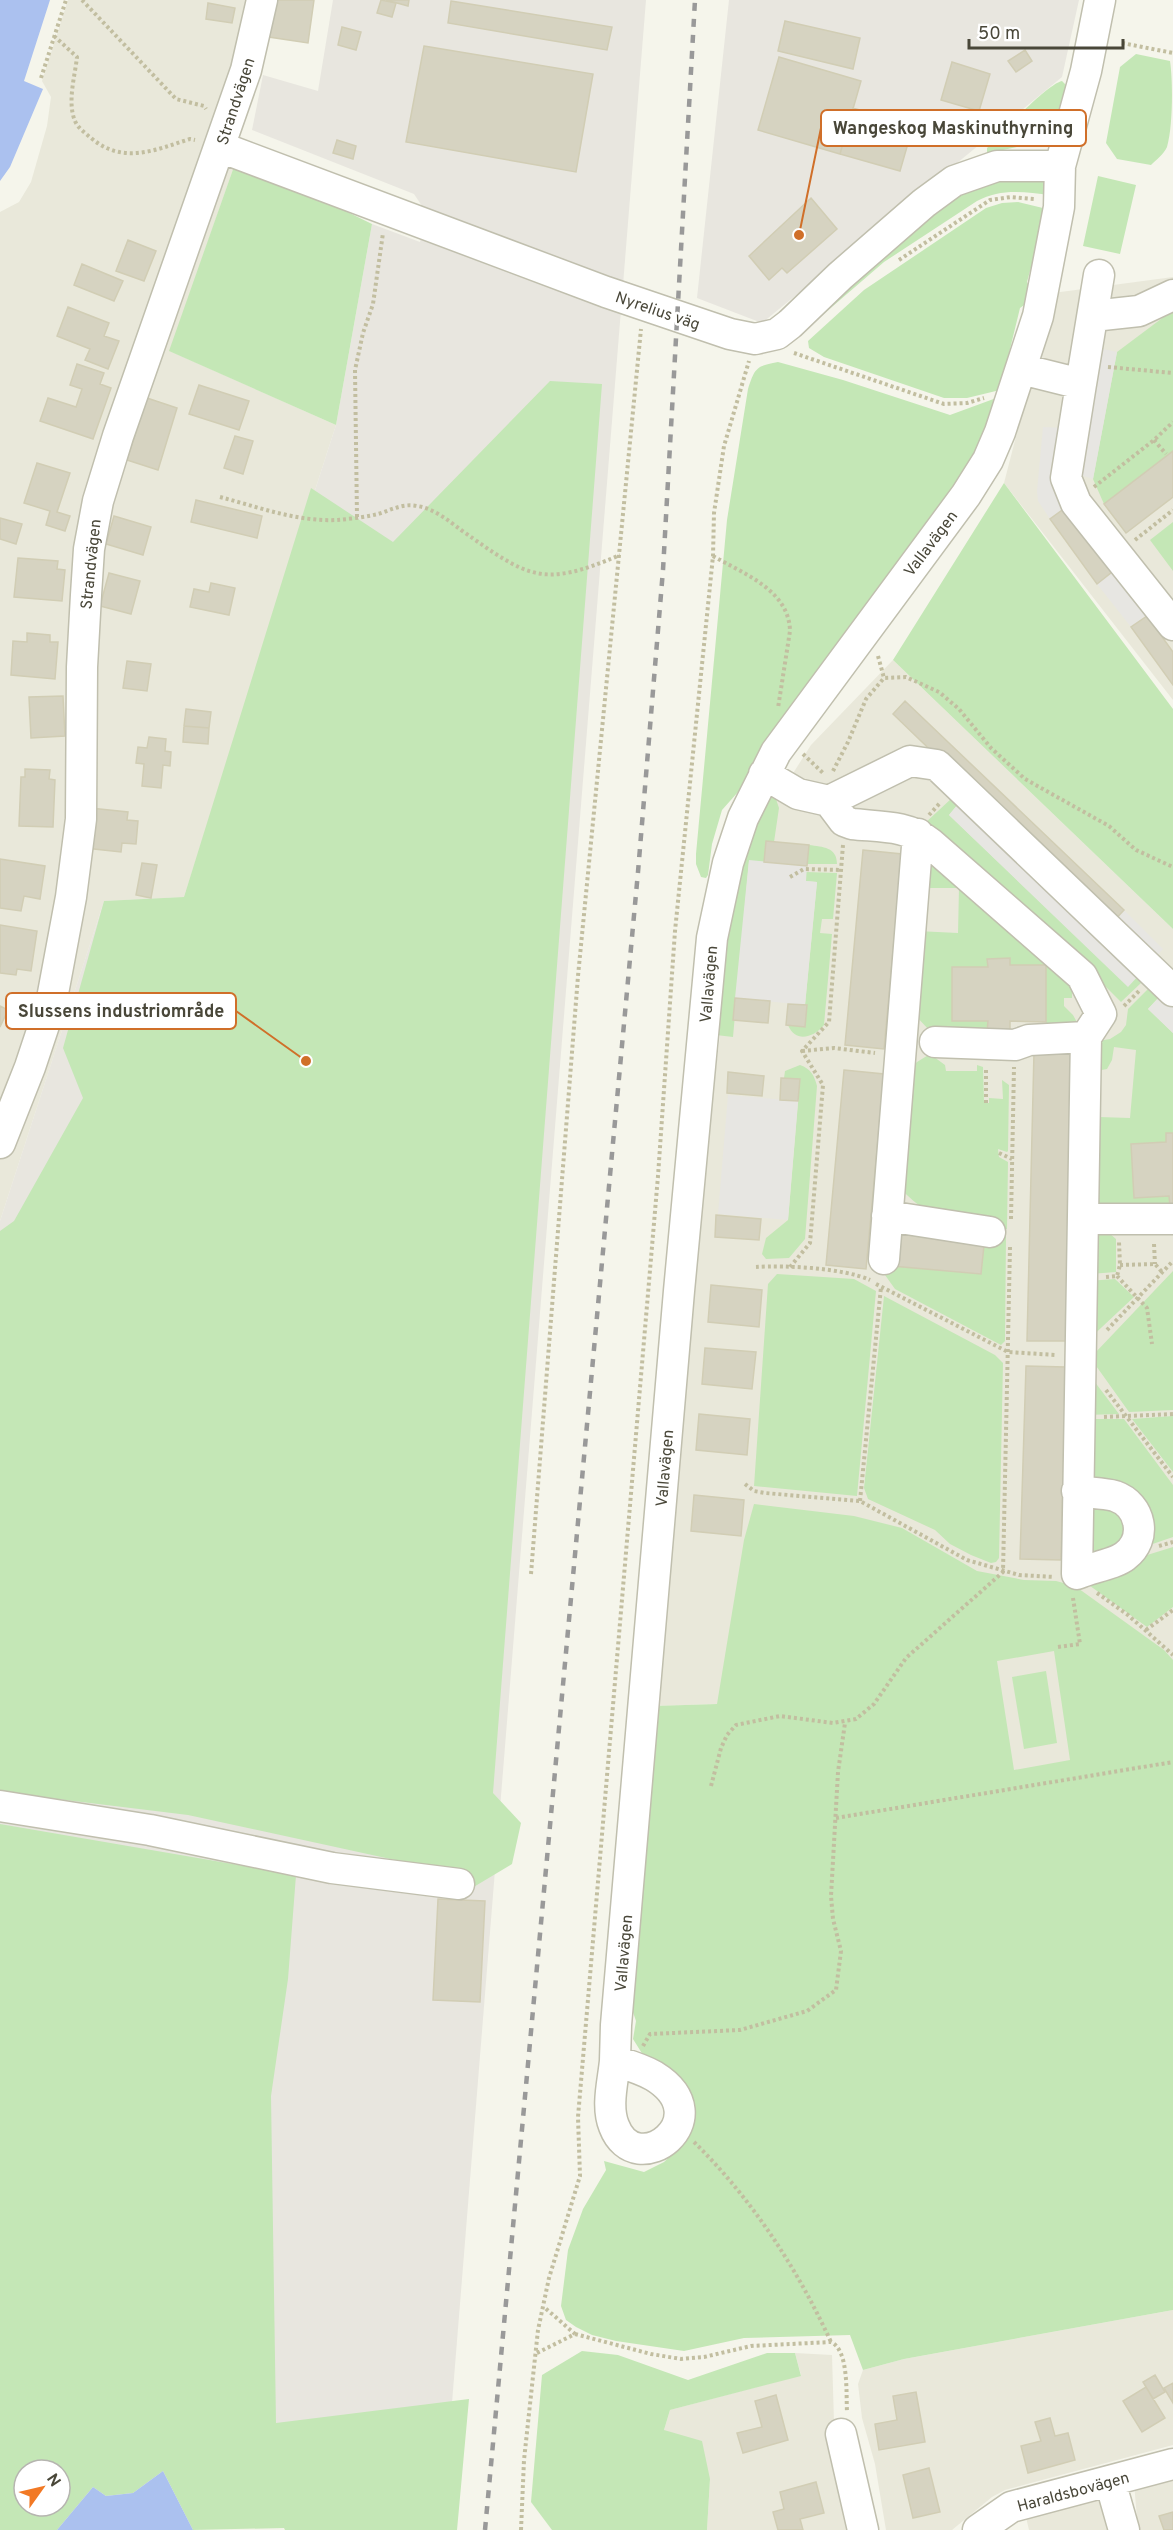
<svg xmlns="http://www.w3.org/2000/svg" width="1173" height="2530" font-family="Overpass,sans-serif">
<rect width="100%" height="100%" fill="#f5f5eb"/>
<path fill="#e9e8da" d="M68 0H251L242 51 237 158 170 351 336 425 184 897 104 901 0 1221V212L19 202 31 182 47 126 51 97 42 81Z
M1173 277V700L1004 483 1053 293Z
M893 660 1173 929V1776L932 1810 717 1704 653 1706 685 1331 720 1035 750 841 811 745Z
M1173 2310V2445L1005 2490 992 2497 952 2530H886L875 2464 862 2418 858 2384 863 2370 904 2359Z
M795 2353 832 2355 834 2422 856 2530H707L710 2479 664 2430 670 2410 801 2375Z
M1173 2472V2530H1138L1134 2483Z
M1106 2488 1118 2530H1029L1024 2509Z"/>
<path fill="#e8e6df" d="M333 0H646L449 2440 0 2411V1221L104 901 184 897 336 425 372 224 420 242 426 212 414 194 252 130 263 75 318 91Z
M729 0H1079L1062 77 762 323 697 298Z"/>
<path fill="#c4e7b6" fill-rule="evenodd" d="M1136 54 1170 61C1173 80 1173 127 1167 147 1164 154 1156 160 1151 165L1117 159 1106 143 1120 67Z
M1062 81 1067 86C1065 96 1065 110 1061 119 1048 145 1011 148 987 153V148C1000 135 1047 84 1062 81Z
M237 158 372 224 336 425 169 351Z
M1098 176 1136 185 1120 254 1083 246Z
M994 177 1046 180 1050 195C1024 192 1001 188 977 201L884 262 804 331 803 328 948 201Z
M1018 202 1047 209 1027 282 1029 286 1027 303 1020 308 1000 390 967 398H944L824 357 809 348 808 341 864 290 986 208 1002 203Z
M1173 310V451L1104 504 1093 479 1117 352Z
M778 362 843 380 950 415 999 397 982 440 963 473 738 792 722 810 712 844 708 875 706 878 701 877 696 864V854L727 520 748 389C755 368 756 366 778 362Z
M550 381 602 384 493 1793 521 1823 512 1864 472 1888 418 1865 188 1815 0 1792V1231L14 1221 83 1098 63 1048 104 901 184 897 311 488 393 542Z
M1004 483 1173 709V929L893 660Z
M1173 522V571L1150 540Z
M770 797 776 799 779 808 774 842H766L764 862 749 861 733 1037 716 1035C717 1011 717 985 720 961 728 905 743 846 770 797Z
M952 798 958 804 949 815 1128 986 1136 977 1141 983 1121 1002 1082 963 924 824Z
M809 845C823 847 837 847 837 864H807Z
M925 855 1072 984V998H1064V1006L1073 1015 1079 1026 1047 1029 1046 1022 1010 965V958L988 959V967H952V1021H988L987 1036 930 1031 915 1015 917 931 958 933 959 888H920Z
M806 872 837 873 833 919H822L820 933 832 934 824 1025C814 1037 796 1044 788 1025L805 1026V1005L817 882 805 881Z
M1149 988 1158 998 1148 1009 1173 1033V1133H1166V1142L1131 1144 1134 1198 1169 1196 1170 1203 1106 1210 1097 1203 1099 1117 1130 1118 1136 1050 1114 1047 1112 1060 1107 1069 1091 1072 1092 1042 1110 1039 1121 1032 1126 1025 1128 1009Z
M930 1054 945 1065 946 1071H977V1065L983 1067 984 1103H989V1098L1003 1099 1002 1080 1009 1085 1008 1151 1007 1152 998 1149 999 1157 1008 1162 1007 1229C964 1226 931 1222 901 1189L907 1072 917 1062Z
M800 1065C811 1069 814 1075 817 1086L805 1239 789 1258 766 1259 762 1254 766 1238 788 1220 800 1080 784 1078 785 1071Z
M1102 1227 1116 1239V1272L1090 1274 1089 1237Z
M985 1236H1006L1005 1341 1001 1345 895 1289 885 1275V1268L892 1266 981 1274Z
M1173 1271V1410L1129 1412 1094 1363 1095 1353Z
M777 1274 854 1279 876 1291 857 1496 754 1486 768 1284Z
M1115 1279 1134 1297 1086 1342 1087 1281Z
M884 1296 995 1355 1003 1363 999 1558 996 1562 991 1563 971 1555 950 1544 935 1530 868 1499 864 1488Z
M1082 1365 1119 1414 1084 1415Z
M1173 1416V1472L1132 1419Z
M1082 1419H1124L1173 1485V1537L1141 1548 1147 1531 1089 1476Z
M754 1504 854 1516 902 1528 977 1571 1024 1580 1056 1581 1075 1586 1164 1650 1173 1660V2310L904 2359 863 2370 850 2335 744 2338 684 2351 616 2341 592 2335 576 2327 566 2320 561 2306 568 2250 583 2209 606 2170 604 2161 644 2172 664 2162 682 2145 691 2132 693 2114 688 2091 679 2078 663 2063 643 2055 633 2039 636 2021 626 1991 653 1706 717 1704 744 1540ZM1054 1651 1070 1760 1014 1770 997 1661Z
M1094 1508H1121L1131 1542 1096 1552 1089 1547V1513Z
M1173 1547V1607L1147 1627 1086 1583 1089 1573Z
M1046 1671 1057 1743 1024 1749 1012 1677Z
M0 1824 296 1875 288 1979 271 2096 276 2423 469 2399 457 2530H285L284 2528 193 2530 163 2471 133 2493 106 2496 93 2487 57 2530H0ZM24 2470H60V2506H24Z
M582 2351 618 2355 688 2380 767 2353H795L801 2376 670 2410 664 2430 702 2441 710 2479 707 2530H552L531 2502 542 2375Z"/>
<path fill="#e7e6e2" d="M1103 349 1117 352 1093 479 1077 474 1065 508 1050 519 1038 501 1037 491 1043 427 1086 429Z
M1112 572 1147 616 1131 627 1097 584Z
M970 790 1124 910 1163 949 1128 987 949 815Z
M749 860 807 866 806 881 817 882 805 1005 735 998Z
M1173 983V1033L1148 1009Z
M728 1095 798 1101 788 1220 718 1214Z"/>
<path fill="#abc1ef" d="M0 0H50L24 81 43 89 10 167 0 181Z
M163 2471 193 2530H57L93 2487 106 2496 133 2493Z"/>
<path fill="#d6d3c1" stroke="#d1cdb4" stroke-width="1.5" d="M274 0H314L308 43 269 37Z
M381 0 396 3 392 17 377 13Z
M386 0H409L408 6Z
M451 1 612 27 607 50 448 23Z
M208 3 235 8 232 23 206 19Z
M785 21 860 38 853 69 778 51Z
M342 27 361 32 356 50 338 45Z
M424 46 593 74 576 172 406 142Z
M1025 50 1032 61 1016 72 1008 61Z
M779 57 861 81 840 154 758 130Z
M952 62 990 74 979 111 941 100Z
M853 108 913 126 900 171 840 154Z
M337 140 356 146 353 159 333 153Z
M811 198 837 229 787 273 782 268 769 280 749 256Z
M128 240 156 251 144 281 116 271Z
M82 264 123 281 114 301 74 285Z
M68 307 109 323 104 336 119 341 108 369 85 360 90 349 57 336Z
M77 364 104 373 100 384 111 388 93 439 40 421 48 398 76 407 82 389 70 385Z
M199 385 249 401 239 430 189 414Z
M147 398 177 408 158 470 127 460Z
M235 436 253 441 243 474 224 468Z
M1173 451V497L1126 533 1104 504Z
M37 463 70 473 57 512 70 516 65 531 46 525 50 511 24 503Z
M196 500 262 516 257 538 191 522Z
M1065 508 1112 572 1097 584 1050 519Z
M114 516 151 527 143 555 106 544Z
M0 518 22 524 16 544 0 539Z
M18 558 58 561 57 569 65 570 62 601 14 597Z
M109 573 140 581 131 614 100 606Z
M211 583 235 588 229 615 190 607 194 589 209 592Z
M1147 616 1173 652V685L1131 627Z
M27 633 50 635V642H58L55 679 11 675 13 641 27 642Z
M127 661 151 664 147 691 123 688Z
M63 696 65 736 31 738 29 697Z
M905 701 1124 910 1111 924 893 714Z
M186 709 211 712 209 728 184 726Z
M184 726 209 728 208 744 183 742Z
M149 737 166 739 165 751 171 752 170 766 163 765 161 788 142 786 144 764 136 763 138 747 147 748Z
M25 769 50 770 49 779 55 780 53 827 19 826 21 777H25Z
M90 808 128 812 127 820 138 821 136 844 122 843 121 852 85 848Z
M766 841 809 845 807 866 764 862Z
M863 850 902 854 884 1049 845 1045Z
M0 859 45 866 40 899 24 896 21 911 0 908Z
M142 863 157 865 151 898 136 895Z
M0 925 37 931 31 971 17 969 16 975 0 973Z
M1010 958V965H1046V1022L1010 1021V1032H987L988 1021H952V967H988L987 959Z
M735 998 770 1001 768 1023 733 1020Z
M788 1004 807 1005 805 1027 786 1025Z
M0 1006 8 1010 0 1027Z
M1034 1052 1073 1053 1067 1341H1027Z
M844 1070 884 1074 866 1269 826 1265Z
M728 1072 764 1076 762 1096 727 1093Z
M781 1078 800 1079 798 1101 780 1100Z
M1166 1133H1173V1207H1170L1169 1196 1134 1198 1131 1144 1166 1142Z
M716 1215 761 1219 759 1240 715 1237Z
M896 1227 985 1236 981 1274 892 1266Z
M711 1285 762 1290 759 1327 708 1322Z
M705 1348 756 1352 752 1389 702 1384Z
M1026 1366 1066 1367 1061 1560 1020 1559Z
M699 1414 750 1419 747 1455 696 1450Z
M694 1495 744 1500 741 1536 691 1531Z
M438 1899 485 1901 480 2002 433 2000Z
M1155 2375 1165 2392 1153 2399 1143 2382Z
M1173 2383V2403L1164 2388Z
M1146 2387 1165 2418 1142 2432 1123 2401Z
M916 2392 925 2442 879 2450 875 2424 897 2420 893 2396Z
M776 2395 788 2440 743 2453 737 2433 762 2427 755 2401Z
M1050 2418 1055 2436 1068 2433 1075 2460 1028 2473 1021 2446 1041 2441 1035 2422Z
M929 2468 940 2512 913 2518 903 2475Z
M816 2482 824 2513 800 2519 803 2530H778L773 2512 784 2509 780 2492Z
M1173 2512V2530H1164L1159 2516Z"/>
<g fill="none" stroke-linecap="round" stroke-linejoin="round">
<defs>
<path id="minor" d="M220 147 606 292 730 334 755 339 777 334 790 324 840 276 924 203 954 181 997 166H1060
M1093 316 1139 311 1173 295
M1021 369 1081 384 1066 478 1076 503 1173 625
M1081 384 1099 275
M764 774 798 794 829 801 910 761 937 765 1173 991
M829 801 844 821 852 824C880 827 907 825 930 843L1082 976 1101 1014 1086 1037 1029 1040 1015 1045 935 1042
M0 1143 30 1067 51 1004 71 897 81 819 82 667 86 595 89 549 98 501 118 436 246 70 262 0
M887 1216 990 1232
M1084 1219H1173
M884 1259 918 834
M1077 1491C1089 1493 1103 1493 1115 1496 1141 1505 1148 1539 1125 1556 1115 1564 1090 1568 1077 1574L1086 1037
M0 1806 150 1830 332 1868 459 1884
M615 2061C613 2082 606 2106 614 2126 636 2184 722 2118 654 2076 642 2069 628 2065 615 2061L616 2025 679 1291 712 938 728 863 743 818 776 752 966 495 988 460 1000 432 1038 316 1059 207 1060 166 1086 71 1100 0
M841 2434 863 2530
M1110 2481 1124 2530
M978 2530 1011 2507 1173 2464"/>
</defs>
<use href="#minor" stroke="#c0bfae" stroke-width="33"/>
<path stroke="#c2bea0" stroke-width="4" stroke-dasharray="3 3" stroke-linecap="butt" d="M82 0 176 99 204 106 206 109
M54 36 77 57C75 76 67 102 75 121 78 128 85 133 91 138 123 165 155 150 190 139L195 140
M1122 43 1173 53
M41 78 66 0
M899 260 990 200 1011 197 1035 199
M794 353 944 404 967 403 984 398
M1108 367 1173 373
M1154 440 1166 454
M1094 487 1154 440 1173 422
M220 497C258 507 298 522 337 520 350 519 365 517 378 514 391 510 403 503 417 506 433 508 449 521 461 530 528 577 541 589 620 555
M357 517 355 370 363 333 373 304 383 233
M1135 540 1173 510
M713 556C744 574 789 590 790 631L778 708
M878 656 884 678 906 677 939 692 959 709 991 748 1025 779 1109 826 1136 850 1173 867
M803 754 823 773
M833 771 848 742 866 699 884 678
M929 815 940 803
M790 877 804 869 841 870
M1124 1006 1140 990
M802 1051 834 1048 875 1053
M986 1103V1067
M999 1153 1012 1159
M1011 1219 1014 1067
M1154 1244 1155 1264
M1120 1265 1155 1264 1162 1272
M756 1267C786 1265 843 1268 870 1280
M790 1267 810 1243 823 1085 802 1051 829 1022 843 845
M1117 1276 1147 1308 1152 1344
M1106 1277 1117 1276 1120 1265 1119 1242
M876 1284 1008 1352 1056 1355
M1107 1330 1173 1261
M1106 1390 1173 1477
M1104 1417 1173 1414
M745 1484 754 1491 765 1493 860 1501 967 1560 1019 1575 1054 1577
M860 1501 881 1287
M1159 1546 1173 1542
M531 1574 578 976 641 329
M1097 1593 1128 1615 1173 1655
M1146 1630 1173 1610
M1058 1647 1080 1644 1073 1598
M711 1786 721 1748 727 1735 736 1725 780 1716 833 1723 856 1719 874 1704 906 1658 1003 1572 1010 1247
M836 1818 1173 1762
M643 2046 650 2034 740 2030 807 2011 836 1990 841 1951 833 1919 831 1896 838 1772 845 1723
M694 2142C752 2199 797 2268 831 2342
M575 2334 651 2354 681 2359 704 2357 751 2346 831 2342C849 2350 846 2393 847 2412
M537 2353 575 2334 544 2307
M521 2530 524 2460 538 2330 549 2278 580 2176 578 2117 658 1176 675 931 713 556 714 513 724 446 749 361"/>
<use href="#minor" stroke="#fff" stroke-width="30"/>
<path stroke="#999" stroke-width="4.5" stroke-dasharray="8 8" stroke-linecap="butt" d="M485 2530 638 872 663 570 695 0"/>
</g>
<g text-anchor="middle" stroke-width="5" stroke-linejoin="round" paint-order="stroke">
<g font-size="16" fill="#494739" stroke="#fff">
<text transform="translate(235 101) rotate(-72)" y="6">Strandvägen</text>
<text transform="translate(658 310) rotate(19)" y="6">Nyrelius väg</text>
<text transform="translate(930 543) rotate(-53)" y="6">Vallavägen</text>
<text transform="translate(90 564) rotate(-84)" y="6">Strandvägen</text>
<text transform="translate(708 984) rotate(-85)" y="6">Vallavägen</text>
<text transform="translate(664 1468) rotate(-85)" y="6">Vallavägen</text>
<text transform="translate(623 1953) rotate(-85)" y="6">Vallavägen</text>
<text transform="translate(1073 2491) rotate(-15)" y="6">Haraldsbovägen</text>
</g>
</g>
<path fill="none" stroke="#d06f29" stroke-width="2" d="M799 235L821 128M306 1061L236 1011"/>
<g fill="#d06f29" stroke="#fff" stroke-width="2">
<circle cx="799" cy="235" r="6"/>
<circle cx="306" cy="1061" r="6"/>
</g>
<g fill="#fff" stroke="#d06f29" stroke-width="2">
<rect x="821" y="110" width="265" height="36" rx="6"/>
<rect x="6" y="993" width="230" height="36" rx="6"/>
</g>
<g font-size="18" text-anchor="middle" font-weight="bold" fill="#494739">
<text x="953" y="134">Wangeskog Maskinuthyrning</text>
<text x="121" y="1017">Slussens industriområde</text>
</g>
<g transform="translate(42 2488) rotate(56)"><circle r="28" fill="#ffffff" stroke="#b6b5b0" stroke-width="1.5"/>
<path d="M0-4.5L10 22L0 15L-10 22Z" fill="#f27925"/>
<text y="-9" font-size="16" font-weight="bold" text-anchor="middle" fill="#494739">N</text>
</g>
<path d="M969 39v9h154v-9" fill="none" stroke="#494739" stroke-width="3"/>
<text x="978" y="39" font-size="18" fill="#494739" stroke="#ffffff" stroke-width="4.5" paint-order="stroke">50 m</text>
</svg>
